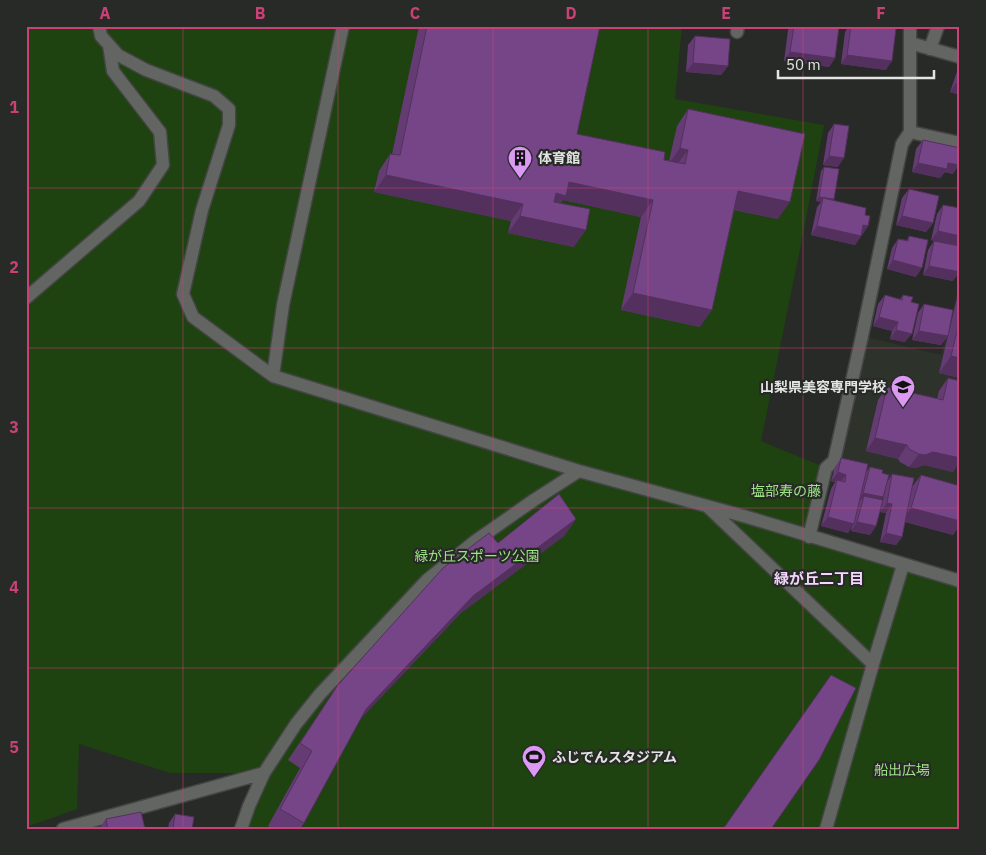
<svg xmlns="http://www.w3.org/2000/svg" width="986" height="855" font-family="'IBM Plex Sans','Noto Sans JP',sans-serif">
<rect width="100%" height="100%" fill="#282a27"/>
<path fill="#2d332b" d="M960 281V497L834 461 862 336 941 355Z"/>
<path fill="#1e4310" d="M26 26H682L675 99 824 125 801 244 761 441 826 468 810 537 960 581V829H241L263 773H170L79 744 77 809 26 827Z"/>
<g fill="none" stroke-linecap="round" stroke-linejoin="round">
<defs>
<path id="minor" d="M99 26 101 36 118 55 146 70 214 96 229 109V125L202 210 183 294 193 317 273 376 579 471 747 517 960 581
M737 32 738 26
M910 43 960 57
M930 49 938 26
M910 132 960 143
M26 298 139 201 163 165 160 132 113 71 109 45
M273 376 283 305 343 26
M709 508 873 664
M809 537 826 468 834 461 862 336 902 144 910 132V26
M63 829 264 773
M241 829 249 806 264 773 296 724 320 694 427 580 474 542 534 500 579 471
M826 829 873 664 903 565"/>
</defs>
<use href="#minor" stroke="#434543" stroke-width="15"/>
<use href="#minor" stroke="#636562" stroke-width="12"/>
</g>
<path fill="#653b74" d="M419 26H600L577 134 669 161 677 126 688 109 778 219 734 210 700 327 621 310 641 217 563 200 561 203 574 247 508 233 511 221 374 192 379 171 390 154H392Z
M791 26H833L835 58 829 67 784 61 788 30Z
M849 26H878L886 70 841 64 845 32Z
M695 36 728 66 721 75 686 72 688 45Z
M960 63V95L950 92Z
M834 124 838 167 823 165 828 133Z
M923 140 953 174 945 172 940 178 912 172 916 149Z
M824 167 834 199 833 201 865 215 868 226 855 245 811 235 817 207 821 202 816 201 821 171Z
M909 189 933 223 926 232 896 225 902 198Z
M943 205 959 246 931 240 937 214Z
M909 236 916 277 887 269 892 248 898 239 907 240Z
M934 241 953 281 923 275 928 250Z
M960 286V378L939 373Z
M885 295 900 299 903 295 905 342 890 339 892 331 873 326 878 304Z
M924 304 948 336 941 345 912 340 918 313Z
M948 378 953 472 924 465 916 468 909 467 900 462 898 459 866 451 878 400 887 387 937 399 939 391Z
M841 458 866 472 870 467 882 473 887 482 892 474 912 487 921 475 960 486V525L953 535 905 522 902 537 896 545 880 542 886 513 880 512 885 490 883 497 881 500 876 526 870 535 851 531 852 526 848 533 821 526 831 489 835 482 831 481 835 467Z
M576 519 564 536 461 613 360 719 304 823 300 829H274L268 826 300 768 288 760 338 685 498 543Z
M175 814 192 829H168L169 823Z
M106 819 145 829H99Z"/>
<path fill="#53305e" d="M790 52 835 58 829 67 784 61Z
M847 55 892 61 886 70 841 64Z
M693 63 728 66 721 75 686 72Z
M959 79H960V95L950 92Z
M680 148 688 150 676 166 668 165Z
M829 156 844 158 838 167 823 165Z
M918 163H948L959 165 953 174 945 172 940 178 912 172Z
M386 175 523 204 511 221 374 192Z
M569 182 653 200 641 217 563 200 554 213 544 210 556 193Z
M738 191 790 202 778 219 726 208Z
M819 197 834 199 831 204 823 198 821 202 816 201Z
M520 216 586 230 574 247 508 233Z
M902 216 933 223 926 232 896 225Z
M863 225 868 226 862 235 857 234Z
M817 226 861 236 855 245 811 235Z
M938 231 960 236V245L959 246 931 240Z
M893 260 922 268 916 277 887 269Z
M929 266 960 272 953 281 923 275Z
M633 293 712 310 700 327 621 310Z
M879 317 898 322 892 331 873 326Z
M896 330 912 334 905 342 890 339Z
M919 331 948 336 941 345 912 340Z
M951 356 960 358V378L939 373Z
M875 438 907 445 898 459 866 451Z
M933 452 960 458V462L953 472 924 465 916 468 909 467 919 454Z
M838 472 846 475 840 483 837 480 835 482 831 481Z
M863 493 883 497 877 506 864 496 859 502H857Z
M887 503 892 504 886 513 880 512Z
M911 508 960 521V525L953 535 902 521Z
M828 517 854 524 848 533 821 526Z
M576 519 564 536 461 613 354 726 366 709 473 596Z
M857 522 876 526 870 535 851 531Z
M886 533 902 537 896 545 880 542Z"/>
<path fill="#764587" stroke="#53305e" d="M427 26H600L577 134 665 152 664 160 685 164 688 150 680 148 688 109 805 134 790 202 738 191 712 310 633 293 653 200 569 182 566 196 556 193 554 202 590 209 586 230 520 216 523 204 386 175 390 154 400 155Z
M794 26H833L839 27 835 58 790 52Z
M851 26H878L896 28 892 61 847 55Z
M695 36 730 39 728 66 693 63Z
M834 124 849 126 844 158 829 156Z
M923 140 960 148 959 165 948 163 947 169 918 163Z
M824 167 839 169 834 199 819 197Z
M909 189 939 196 933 223 902 216Z
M823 198 866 208 865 215 870 216 868 226 863 225 861 236 817 226Z
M943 205 960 208V236L938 231Z
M909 236 928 240 922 268 893 260 898 239 908 241Z
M934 241 960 246V272L929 266Z
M885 295 902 300 903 295 913 297 911 302 919 304 912 334 896 330 898 322 879 317Z
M924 304 953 310 948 336 919 331Z
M960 319V358L951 356Z
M948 378 960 381V458L933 452 925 455 919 454 909 449 907 445 875 438 887 387 943 400Z
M841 458 868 464 854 524 828 517 837 480 845 482 846 475 838 472Z
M870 467 883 470 882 473 889 475 883 497 863 493Z
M892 474 914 478 902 537 886 533 892 504 887 503Z
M921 475 960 486V521L911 508Z
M559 494 576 519 473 596 366 709 304 823 280 809 312 751 300 743 338 685 443 568 489 533 498 543Z
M864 496 883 500 876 526 857 522Z
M831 675 856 688 819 760 771 829H723Z
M141 812 145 829H108L106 819Z
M175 814 194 817 192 829H173Z"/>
<path fill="none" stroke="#c94176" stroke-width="1" stroke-opacity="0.55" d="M183 26V829M338 26V829M493 26V829M648 26V829M803 26V829M26 188H960M26 348H960M26 508H960M26 668H960"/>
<defs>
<symbol id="building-pin" viewBox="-11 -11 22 30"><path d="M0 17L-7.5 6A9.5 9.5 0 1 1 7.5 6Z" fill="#dc99f4" stroke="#282a27"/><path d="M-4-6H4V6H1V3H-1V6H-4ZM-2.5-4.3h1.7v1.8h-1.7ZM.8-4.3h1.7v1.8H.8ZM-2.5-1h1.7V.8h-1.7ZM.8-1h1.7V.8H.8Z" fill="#111"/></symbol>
<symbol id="school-pin" viewBox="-11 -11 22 30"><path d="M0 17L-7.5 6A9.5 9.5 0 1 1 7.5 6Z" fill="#dc99f4" stroke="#282a27"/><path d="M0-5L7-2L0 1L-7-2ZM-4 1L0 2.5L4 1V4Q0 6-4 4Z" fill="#111"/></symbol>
<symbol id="stadium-pin" viewBox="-11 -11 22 30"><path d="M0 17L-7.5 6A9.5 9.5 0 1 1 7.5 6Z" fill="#dc99f4" stroke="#282a27"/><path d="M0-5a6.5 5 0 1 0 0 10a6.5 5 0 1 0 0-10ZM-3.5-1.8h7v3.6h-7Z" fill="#111"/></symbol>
</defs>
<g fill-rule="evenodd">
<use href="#building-pin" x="506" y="144" width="28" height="38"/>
<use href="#school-pin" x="889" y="373" width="28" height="38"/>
<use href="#stadium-pin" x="520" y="743" width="28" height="38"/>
</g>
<g text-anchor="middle" stroke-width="4.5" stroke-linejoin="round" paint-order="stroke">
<g font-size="14" font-weight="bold" fill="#e3e5e3" stroke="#282a27" text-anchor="start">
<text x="538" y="163">体育館</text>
<text x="886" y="392" text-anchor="end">山梨県美容専門学校</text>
<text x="552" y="762">ふじでんスタジアム</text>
</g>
<g font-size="14" fill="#9de585" stroke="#282a27">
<text x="786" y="496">塩部寿の藤</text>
<text x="477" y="561">緑が丘スポーツ公園</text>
<text x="902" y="775">船出広場</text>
</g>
<g font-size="15" font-weight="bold" fill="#f3d7fd" stroke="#282a27">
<text x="819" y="584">緑が丘二丁目</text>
</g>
</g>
<rect width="986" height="855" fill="none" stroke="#282a27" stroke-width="55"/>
<path d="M778 70v8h156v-8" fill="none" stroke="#e3e5e3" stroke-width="2.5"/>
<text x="786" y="70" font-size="15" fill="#e3e5e3" stroke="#282a27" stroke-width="4" paint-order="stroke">50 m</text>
<rect x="28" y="28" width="930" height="800" fill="none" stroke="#c94176" stroke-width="2"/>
<g font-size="16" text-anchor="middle" font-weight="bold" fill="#c94176">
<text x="105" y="19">A</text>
<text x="260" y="19">B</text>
<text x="415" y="19">C</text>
<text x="571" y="19">D</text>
<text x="726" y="19">E</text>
<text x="881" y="19">F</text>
<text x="14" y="113">1</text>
<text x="14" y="273">2</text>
<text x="14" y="433">3</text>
<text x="14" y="593">4</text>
<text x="14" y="753">5</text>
</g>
</svg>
